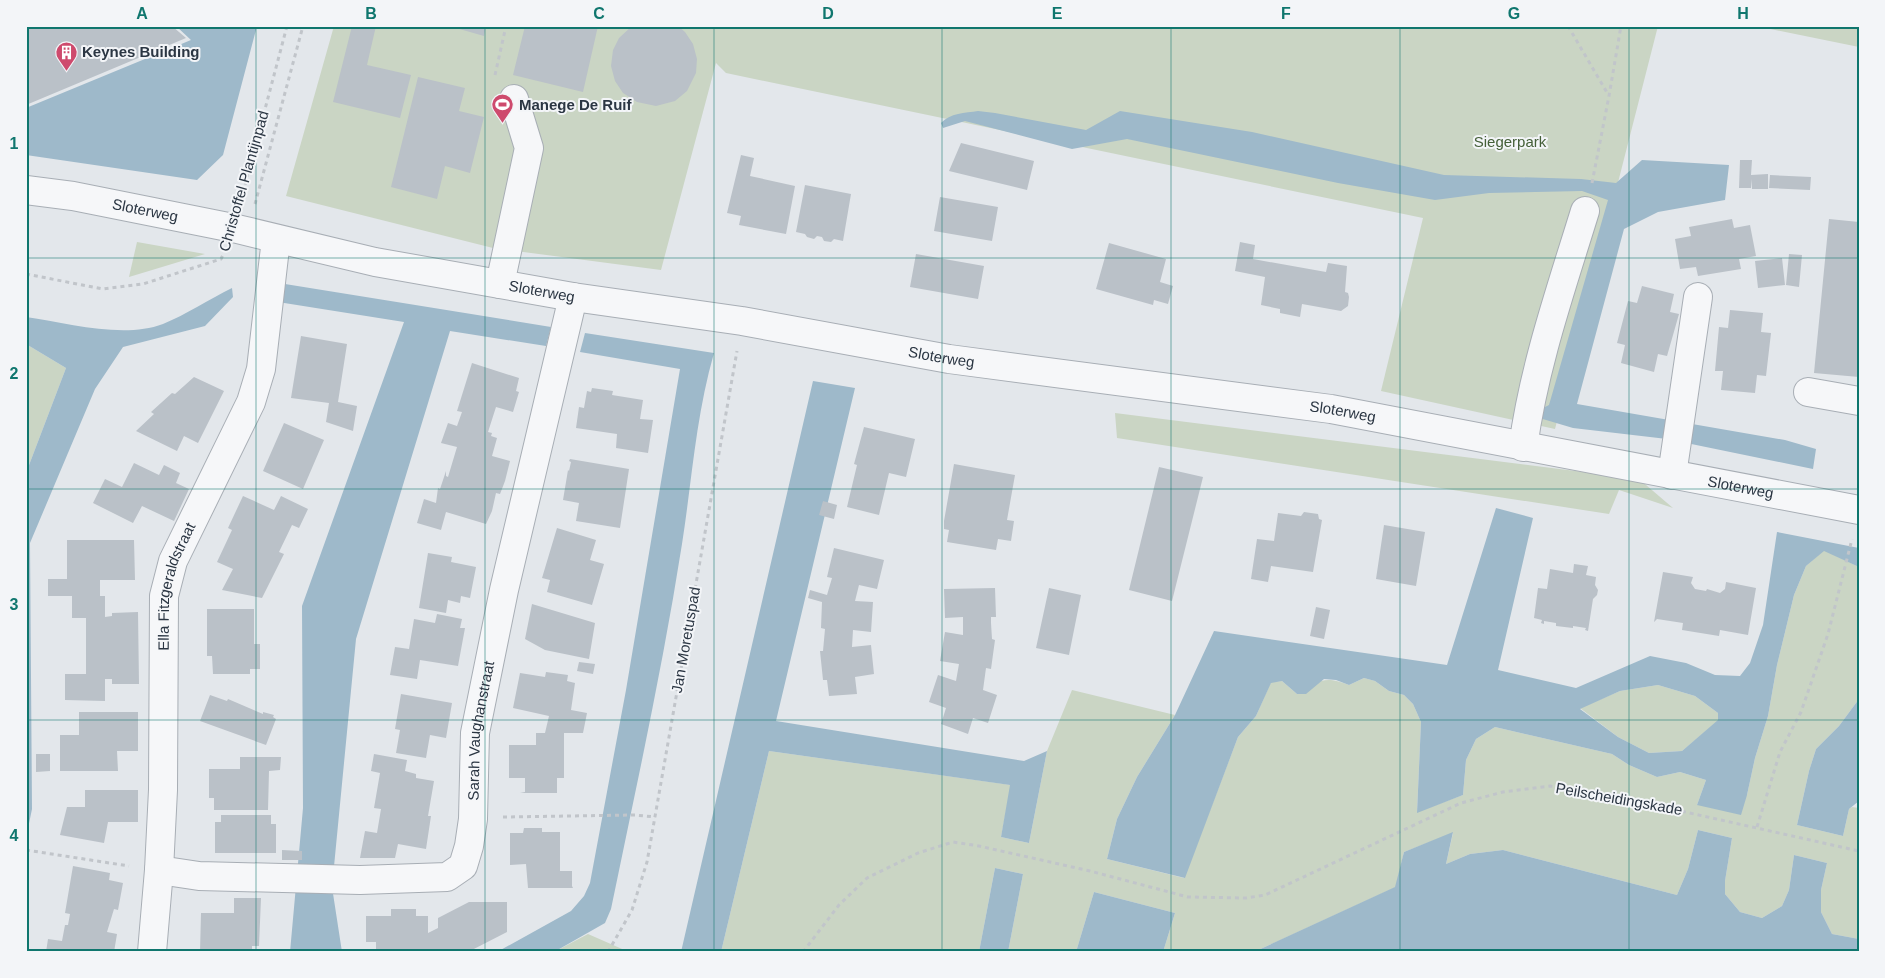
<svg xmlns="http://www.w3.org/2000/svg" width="1885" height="978" font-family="Helvetica,sans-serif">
<rect width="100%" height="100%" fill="#e3e7eb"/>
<path fill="#cad5c4" d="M334 26H1658L1555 429 1381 391 1423 218 726 73 716 63 661 270 493 248 286 196Z
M1756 26H1859V47Z
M137 242 205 254 129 277Z
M26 344 66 368 26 473Z
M1115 413 1639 479 1673 508 1619 490 1609 514 1117 438Z
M1824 550 1859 567V699L1839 726 1816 749 1809 771 1797 825 1843 836 1849 809 1852 807 1859 808V939L1832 934 1821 912V890L1827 863 1794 855 1789 890 1782 906 1762 918 1740 912 1725 894V881L1732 838 1698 830 1688 869 1677 895 1503 850 1470 854 1446 864 1453 833 1404 852 1396 887 1254 952H1163L1175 913 1094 892 1076 952H1008L1023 874 995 868 979 952H721L769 751 1011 785 1001 837 1029 843 1047 751 1072 690 1175 715 1137 777 1117 819 1107 859 1184 878 1238 737 1256 716 1271 682 1282 681 1297 694C1320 681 1323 675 1349 685L1364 678 1375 681 1389 691 1404 695 1413 704 1421 722 1417 812 1463 795 1466 760 1476 739 1495 727 1612 754 1629 765 1657 777 1680 772 1706 780 1697 805 1747 795 1755 758 1768 716 1777 665 1794 595 1806 566Z
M1658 685 1695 696 1718 713 1719 720 1682 751 1649 753 1618 737 1580 708 1620 691Z
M588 934 629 952H554Z"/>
<path fill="#9eb9ca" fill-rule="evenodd" d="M176 26H257L223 155 197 180 26 155V108L191 40Z
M978 111 995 113 1086 130 1120 111 1252 132 1444 175 1581 179 1616 183 1642 160 1729 165 1725 200 1658 212 1624 229 1577 404 1785 440 1816 449 1813 469 1667 439 1573 428 1536 417 1539 410 1549 405 1608 200 1582 191 1489 193 1435 200 1338 183 1127 139 1072 149 965 121 943 128 941 123C950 113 965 113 978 111Z
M285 284 551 327 546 346 450 331 356 639 332 887 342 952H290L303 808 302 606 404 322 278 302Z
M232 288 233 297 205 326 123 347 95 389 30 543 32 809 26 838V473L66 368 26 344V317C68 323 123 339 163 324 185 315 210 299 232 288Z
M585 333 714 353C696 415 692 480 682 544 663 666 636 788 611 909L605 923 554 952H497L571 911 584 896 590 883 626 690 680 369 580 352Z
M813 381 855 388 776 721 1024 761 1047 751 1029 843 1001 837 1010 785 769 751 721 952H681Z
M1496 508 1533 518 1498 670 1576 688 1650 656 1686 663 1715 675 1740 676 1750 663 1763 625 1777 532 1859 548V567L1824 551 1806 566 1794 595 1777 665 1768 716 1755 758 1747 795 1741 815 1697 805 1706 780 1680 772 1657 777 1629 765 1612 754 1495 727 1476 739 1466 760 1463 795 1417 813 1421 722 1413 704 1404 695 1389 691 1375 681 1364 678 1349 685 1336 680 1324 679 1306 694H1297L1282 681 1271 683 1256 716 1238 737 1185 878 1107 859 1117 819 1137 777 1175 715 1214 631 1447 665ZM1658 685 1695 696 1718 713V720L1682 751 1649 753 1618 737 1580 709 1620 691Z
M1859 699V801L1849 809 1843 836 1797 825 1809 771 1816 749 1839 726Z
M1698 830 1732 838 1725 881V894L1740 912 1762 918 1782 906 1789 890 1794 855 1827 863 1821 890V912L1832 934 1859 939V952H1254L1395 887 1404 852 1453 832 1446 864 1470 854 1503 850 1677 895 1688 869Z
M995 868 1023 874 1008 952H979Z
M1094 892 1175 913 1163 952H1076Z"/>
<path fill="#bac1c8" d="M26 26H172L186 38 26 105Z
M352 26H376L367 65 411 75 400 118 333 102Z
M449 26H486L484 36Z
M525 26H598L583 92 513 75Z
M632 26H678L685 32 693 44 697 59 696 73 687 91 675 101 656 106 637 102 623 93 615 81 611 66 613 50 619 38Z
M418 77 465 88 459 111 484 117 470 173 445 166 437 199 391 187Z
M961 143 1034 161 1027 190 949 171Z
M741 155 754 158 750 176 795 186 786 234 739 225 741 216 727 213Z
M1740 160H1752L1751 175 1768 174V189H1752V179L1751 188H1739Z
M1770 175 1811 177 1810 190 1769 188Z
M805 185 851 194 843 241 834 239 831 242 824 241 822 237 817 236 814 239 807 237 805 234 796 232Z
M940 197 998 207 992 241 934 231Z
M1732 219 1734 228 1750 225 1756 256 1739 259 1741 269 1698 276 1696 267 1680 269 1675 239 1691 236 1689 227Z
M1829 219 1859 222V377L1814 373Z
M1240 242 1255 245 1253 259 1326 272 1328 263 1347 266 1345 292 1348 293 1349 297 1348 306 1341 311 1302 304 1300 317 1280 313V309L1261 305 1265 277 1235 271Z
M1109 243 1166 259 1160 282 1173 286 1168 304 1154 300 1153 305 1096 289Z
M916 254 984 266 978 299 910 287Z
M1789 254 1802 255 1799 287 1786 285Z
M1782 258 1785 285 1758 288 1755 261Z
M1642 286 1674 294 1670 312 1679 314 1667 356 1658 354 1654 372 1621 363 1625 345 1617 343 1628 301 1637 303Z
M1730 310 1763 313 1761 332 1771 333 1766 376 1757 375 1755 393 1721 390 1723 371H1715L1719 327 1728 328Z
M301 336 347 344 338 402 357 406 353 431 326 422 329 403 291 398Z
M472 363 519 378 516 391 519 392 513 412 496 407 488 432 492 433 491 436 497 438 492 456 510 461 505 481 500 494 496 493 492 511 486 524 446 512 441 530 417 523 424 499 436 503 438 488 440 489 446 471V476L448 477 457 447 441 443 448 423 457 426 462 412 457 411Z
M194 377 224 391 198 443 184 436 177 451 136 431 154 414 151 412 172 393 175 394Z
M592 388 613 391 612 395 643 400 640 419 653 420 648 453 616 448 617 434 576 428 579 407 584 408 587 391 591 392Z
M284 423 324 440 303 489 263 471Z
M864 427 915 439 906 477 889 473 879 515 847 507 857 465 854 464Z
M570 459 629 469 620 528 576 521 579 503 563 500 568 470 569 471 571 462 569 461Z
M134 463 159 475 164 465 180 473 176 483 189 489 174 521 142 506 133 523 93 503 105 479 122 487Z
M954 464 1015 475 1007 520 1014 521 1011 541 998 539 996 550 947 542 949 530 944 529V521Z
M1159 467 1203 477 1172 601 1129 590Z
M243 496 274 510 281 496 308 509 299 528 292 525 279 552 284 554 262 598 222 590 233 569 217 562 232 530 228 528Z
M823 501 837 505 834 519 819 515Z
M1304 512 1318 514 1319 519 1322 520 1313 572 1271 566 1268 582 1251 579 1257 539 1274 541 1278 513 1301 516Z
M1384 525 1425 532 1416 586 1376 579Z
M557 528 596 540 590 560 604 564 592 605 547 592 550 580 542 578Z
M67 540H134L135 580H100V596H105V617L112 616V613L138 612 139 684H112V679H105V701L65 700V674H86V618H72V596H48V579H67Z
M834 548 884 560 877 589 859 585 855 601 873 602 871 632 853 630 852 647 871 645 874 674 855 677 857 694 829 696 827 680H823L820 651H823L825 629 821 628 822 602 808 598 810 590 827 595 832 578 827 577Z
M428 553 452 557 451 562 476 567 470 598 461 596 460 603 448 600 446 613 419 608Z
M1574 564 1588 566 1586 575 1596 577 1595 585 1598 590 1597 595 1593 599 1588 631 1585 630 1586 628 1573 626V628L1556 626V623L1544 621V624L1541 623 1542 620 1534 618 1538 588 1547 589 1550 569 1573 573Z
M1663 572 1693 577 1691 583 1695 589 1706 591 1707 589 1720 593 1725 589 1726 582 1756 588 1748 635 1720 630 1719 636 1682 630 1683 623 1657 619 1654 622Z
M995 588 996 617H991V623L992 639 995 640 991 669 986 668 983 690 997 695 988 723 973 718 968 734 941 724 946 708 929 702 938 675 956 681 959 664 940 661 945 632 963 635V617L945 618 944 589Z
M1049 588 1081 595 1069 655 1036 648Z
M532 604 595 623 589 659 545 650 525 639Z
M1316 607 1330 610 1324 639 1310 636Z
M207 609H254V644H260V669H250V674H213L212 656H207Z
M437 614 462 619 460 628H465L458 666 420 660 417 679 390 675 395 647 409 649 414 619 435 623Z
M579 662 595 664 593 674 577 671Z
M546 672 568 675 567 681 575 683 571 710 587 713 583 733H564V778H557V793H520L525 792V778H509V745H536V733H545L549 716 513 708 520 673 545 677Z
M401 694 452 703 446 738 430 735 426 758 396 753 400 730 395 729Z
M210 695 227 701 228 699 263 714V712L274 715 273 717 276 719 266 745 200 721Z
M79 712H138V751H117L118 771H60V735H79Z
M36 754H50V771L36 772Z
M374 754 407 760 405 771 416 774V778L434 781 428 816H431L426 849 398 844 395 858H360L365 831 377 833 381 809 374 808 380 773 371 771Z
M240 757H281L280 770 269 771 268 810H214V798H209V769H240Z
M85 790H138V822H108L104 843 60 835 67 807H85Z
M221 815H271V824H276V853H215V822H221Z
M524 828H542V832H560V871H572V886L573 888H528L526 864 510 865V833H523Z
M282 850 302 851V860H282Z
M73 866 110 873 109 880 123 883 118 910 114 909 107 932 117 934 114 952H46L48 939 62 941 65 925H68L70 914 65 913Z
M234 898H261L259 946H252V952H200L201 913H234Z
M469 902H507V932L468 952H376V942H366V916H391V909H416V916H428V933L438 928V918Z"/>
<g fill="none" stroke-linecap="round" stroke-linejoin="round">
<defs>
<g id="minor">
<path id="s1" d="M26 190 73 196 233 228 375 262 573 297 742 321 949 359 1331 409 1859 510"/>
<path d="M500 284 529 148 514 99"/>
<path d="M1808 392 1859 401"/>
<path d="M1523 447C1534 366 1561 289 1585 211"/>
<path d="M1672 475 1698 297"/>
<path id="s2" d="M159 870 199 876 360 880 447 877 463 866 469 846 473 819 475 733 504 590 573 297"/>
<path id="s3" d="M152 952 159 870 163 790 164 596 173 561 251 402 261 369 276 239"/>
</g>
</defs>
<use href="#minor" stroke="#a8aeb5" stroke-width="30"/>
<path stroke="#c1c5ca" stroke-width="3" stroke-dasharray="4 4" stroke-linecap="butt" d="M1568 26 1609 96
M495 75 506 26
M1592 183 1609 96 1621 26
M241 200 287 26
M255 204 303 26
M26 274 103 289 143 284 221 259 223 255
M503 817 635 815 655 817
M1757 827 1780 752 1801 712 1828 634 1852 539
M26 850 129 866
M608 952 632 910 647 862 737 351
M803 952 839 905 867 878 918 853 953 842 979 846 1090 871 1188 897 1246 898 1265 895 1461 803 1503 792 1550 786 1614 796 1859 851"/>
<use href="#minor" stroke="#f6f7f9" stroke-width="28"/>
</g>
<path fill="none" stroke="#0f766e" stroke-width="1" stroke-opacity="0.55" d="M256 26V952M485 26V952M714 26V952M942 26V952M1171 26V952M1400 26V952M1629 26V952M26 258H1859M26 489H1859M26 720H1859"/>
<defs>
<symbol id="building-pin" viewBox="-11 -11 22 30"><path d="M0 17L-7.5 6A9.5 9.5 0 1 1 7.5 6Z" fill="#ce4a6d" stroke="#f3f5f8"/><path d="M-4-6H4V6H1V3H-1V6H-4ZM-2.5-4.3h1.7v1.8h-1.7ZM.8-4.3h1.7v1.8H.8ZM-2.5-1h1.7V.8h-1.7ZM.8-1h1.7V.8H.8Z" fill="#fff"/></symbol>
<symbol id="stadium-pin" viewBox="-11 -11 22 30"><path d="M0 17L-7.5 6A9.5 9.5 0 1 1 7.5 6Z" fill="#ce4a6d" stroke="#f3f5f8"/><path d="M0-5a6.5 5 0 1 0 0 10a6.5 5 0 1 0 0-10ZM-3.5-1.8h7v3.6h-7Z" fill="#fff"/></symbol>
</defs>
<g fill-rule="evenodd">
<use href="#building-pin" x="54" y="40" width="25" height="34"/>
<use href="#stadium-pin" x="490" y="92" width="25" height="34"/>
</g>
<g text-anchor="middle" stroke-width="4" stroke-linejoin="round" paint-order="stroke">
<g font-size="15" font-weight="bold" fill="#2b3643" stroke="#f3f5f8" text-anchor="start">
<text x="82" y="57">Keynes Building</text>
<text x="519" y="110">Manege De Ruif</text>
</g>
<g font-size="15" fill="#445f38" stroke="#f3f5f8">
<text x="1510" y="147">Siegerpark</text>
</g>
<g font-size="15" fill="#2b3643" stroke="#f3f5f8">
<text transform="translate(244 181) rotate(-74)" y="5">Christoffel Plantijnpad</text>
<text dy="5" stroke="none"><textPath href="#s1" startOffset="121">Sloterweg</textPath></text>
<text dy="5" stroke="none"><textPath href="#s1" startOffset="526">Sloterweg</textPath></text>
<text dy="5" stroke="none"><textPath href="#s1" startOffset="931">Sloterweg</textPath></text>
<text dy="5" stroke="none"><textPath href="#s1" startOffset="1336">Sloterweg</textPath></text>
<text dy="5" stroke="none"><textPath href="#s1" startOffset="1741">Sloterweg</textPath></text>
<text dy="5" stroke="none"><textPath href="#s3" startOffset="368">Ella Fitzgeraldstraat</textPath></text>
<text transform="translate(686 640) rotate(-80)" y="5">Jan Moretuspad</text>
<text dy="5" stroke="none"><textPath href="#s2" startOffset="445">Sarah Vaughanstraat</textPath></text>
<text transform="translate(1619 799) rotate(10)" y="5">Peilscheidingskade</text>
</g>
</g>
<rect width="1885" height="978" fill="none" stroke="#f3f5f8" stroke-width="55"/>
<rect x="28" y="28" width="1830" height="922" fill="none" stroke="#0f766e" stroke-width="2"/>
<g font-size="16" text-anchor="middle" font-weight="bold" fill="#0f766e">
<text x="142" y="19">A</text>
<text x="371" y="19">B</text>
<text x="599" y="19">C</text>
<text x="828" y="19">D</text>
<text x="1057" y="19">E</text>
<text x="1286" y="19">F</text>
<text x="1514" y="19">G</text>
<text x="1743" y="19">H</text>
<text x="14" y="149">1</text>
<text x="14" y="379">2</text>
<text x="14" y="610">3</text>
<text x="14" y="841">4</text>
</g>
</svg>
